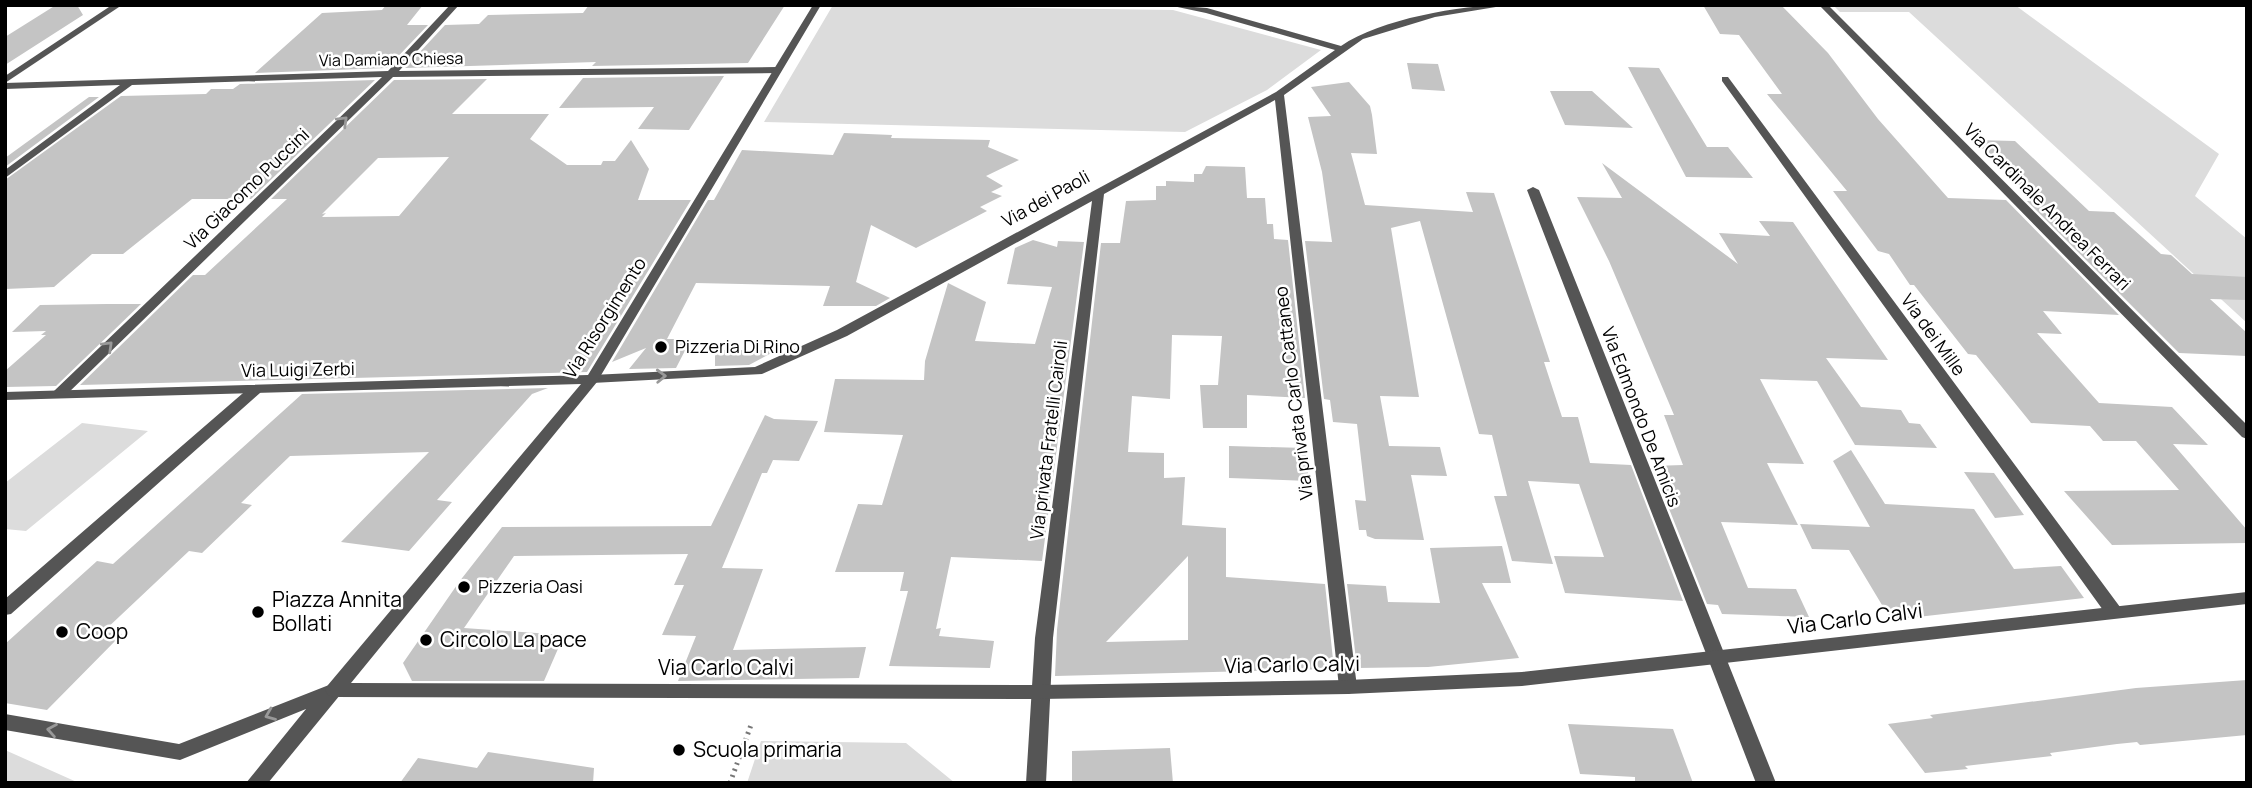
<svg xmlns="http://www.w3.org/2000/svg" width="2252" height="788" font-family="Manrope,sans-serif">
<rect width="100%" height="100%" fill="#fff"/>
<path fill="#dcdcdc" d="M833 5 1173 10 1321 50 1267 90 1185 132 764 122Z
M1833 5H2015L2219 154 2195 196 2247 239V323L1909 12H1840Z
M82 423 148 431 26 531 5 529V483Z
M761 741 906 743 955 783H747Z
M5 750 79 783H5Z"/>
<path fill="#c4c4c4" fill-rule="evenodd" d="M56 5H77L83 15 5 65V37Z
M386 5H423L407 25H428L387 68 255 73 322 13 382 10Z
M589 5H785L748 63 592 66 596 62 405 68 445 25 479 24 488 15 583 13Z
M1703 5H1781L1828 53 1878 119 1948 198 2006 200 2119 315 2043 311 2062 334 2037 333 2099 403 2172 407 2208 445 2173 444 2247 530V543L2112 545 2064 491 2179 490 2136 441H2103L2090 426 2031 423 1976 355 1968 354 1914 285H1910L1889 254 1878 251 1833 191H1847L1767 94H1782L1739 35 1720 34Z
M1407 63 1438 64 1445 91 1412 89Z
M1628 67 1659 68 1707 147H1728L1753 178 1686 177Z
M724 76 689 130 638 129 654 107 559 108 583 78Z
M487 79 452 114H549L530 139 567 165H601L603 161H615L631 140 649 169 638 200H691L587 372 80 385 193 275H205L287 199H271L394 80ZM449 157 399 216 322 217 326 213 322 214 378 158Z
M375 80 251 199H192L123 254H92L54 287 5 289V180L121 96 206 94 211 89H233L240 84Z
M1349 82 1370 106 1372 115 1377 154 1351 153 1365 205 1473 212 1466 192 1494 193 1550 362H1544L1562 417H1578L1590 463 1631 465 1683 601 1565 593 1554 556 1604 557 1579 484 1528 481 1553 564 1512 561 1494 496H1507L1492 435 1479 434 1420 221 1391 228 1419 397 1380 396 1389 446 1440 447 1447 476 1411 475 1424 540 1375 539 1367 536 1366 530H1359L1355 500 1366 501 1357 424 1333 422 1330 400 1324 399 1305 241 1332 242 1322 172 1308 117 1331 116 1311 87Z
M1550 91H1592L1633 128 1565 125Z
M89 97H99L5 167V158Z
M844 133 892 135 891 138 990 140 988 147 1019 160 986 176 1003 186 991 192 1002 196 980 207 987 211 916 248 871 225 856 282 890 298 876 306H823L830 286 696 283 667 339H691L676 368 629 369 646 348 612 362 708 200H714L742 150 833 155Z
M1974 140 2015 141 2089 211 2114 212 2161 254 2171 255 2192 274 2247 277V300L2210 299 2247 333V356L2179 353 2027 201H2035Z
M1602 163 1738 264 1719 233 1770 236 1759 221 1793 222 1888 360 1826 358 1861 407 1901 410 1909 423 1920 424 1937 448 1855 445 1817 381 1760 379 1804 464 1767 463 1798 525 1721 522 1748 588 1796 589 1809 617 1722 614 1718 605 1707 604 1652 466 1683 465 1664 415H1674L1609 261 1577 197 1622 198Z
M1206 166 1245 167 1247 198H1265L1267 224H1273L1274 239 1288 240 1305 398 1247 395V428H1203L1200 385H1218L1222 336 1172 335 1170 399 1132 396 1128 452 1164 453V478L1185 477 1182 525 1226 528V577L1325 584 1334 669 1055 676 1057 630 1101 243H1120L1126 201 1156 200V186H1166V181L1194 182V174H1202ZM1188 556V640L1106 642Z
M1033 240 1057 247 1058 241 1084 242 1042 561 951 557 936 629 941 628 939 636 994 641 990 668 889 666 908 591H900L904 572H835L858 504 882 505 903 435 824 432 835 379 924 380 925 361 948 283 986 302 975 341 1035 344 1052 287 1007 284 1015 248Z
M107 304H141L56 386 5 387V371L46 335H41L46 331 12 332 40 305Z
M715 350H777L749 365 715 366Z
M548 388 532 394 437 500 452 502 409 551 341 542 429 452 290 456 241 503 252 505 202 553 189 551 103 632 122 634 47 710 5 703V644L97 561 113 564 302 394Z
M765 415 774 419 818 421 799 461 773 460 767 473H762L722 568 763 569 733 650 866 647 859 678 678 681 696 636 662 635 684 585H674L688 554 514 556 464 628 564 635 544 681H412L403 663 459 582 502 527 711 526Z
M1229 446 1305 448 1309 481 1229 478Z
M1851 450 1885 504 1974 509 2014 569 2061 566 2084 598 1891 620 1849 550 1812 549 1800 524 1870 527 1833 461Z
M1964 472 1994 473 2024 515 1995 518Z
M1502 546 1511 583H1482L1519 658 1428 667 1357 668 1347 584 1386 586 1388 602 1440 603 1430 548Z
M2247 680V735L2140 745 2137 742 2117 744 2050 753 2052 756 1965 766 1968 769 1925 773 1888 724 1933 718 1930 715 2136 688Z
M1568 724 1673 729 1693 783 1635 781V777L1580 774Z
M1170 748 1173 783H1072V751Z
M488 752 594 768 593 783H400L418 758 477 768Z"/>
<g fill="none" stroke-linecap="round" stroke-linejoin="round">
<path stroke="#777" stroke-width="5" stroke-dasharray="2 4.5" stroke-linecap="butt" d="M730 783 751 725"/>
<path fill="#555" fill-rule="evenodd" d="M112 5H122L5 83V76Z
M450 5H459L399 71 777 67 782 70 777 73 393 77 64 397H54L52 394 54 391 382 77 132 85 5 178V170L120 85 5 89V83L388 71Z
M1168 5 1207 8 1341 46C1380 19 1461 5 1508 5L1435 17 1363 39 1284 95 1357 687 1354 692 1348 694 1342 692 1339 687 1275 100 1104 194 1053 638 1046 783H1026L1035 638 1092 201 847 336 762 374 592 383 585 379 592 375 755 367 837 330 1276 92 1335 50 1206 13Z
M1819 5H1828L2247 425V439L2242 437Z
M1722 77H1728L2120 607 2123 612 2120 617 2114 618 2108 617 1722 81Z
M1533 187 1539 190 1776 783H1756L1527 190Z
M255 386 260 387 262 390 260 393 11 614 5 615V599L250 387Z
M334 683 340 685 343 690 340 695 268 783H246L306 709 180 760 5 730V714L179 744Z"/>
<path fill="#555" fill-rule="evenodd" d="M813 5H821L597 382 351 683 1040 685 1348 680 1522 672 2247 592V604L1522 686 1348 694 1040 699 334 697 328 695 325 690 328 685 581 384 5 400V392L588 375Z"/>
</g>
<defs><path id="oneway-chevron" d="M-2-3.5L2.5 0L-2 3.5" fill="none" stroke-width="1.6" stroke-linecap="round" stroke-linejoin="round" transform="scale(1.75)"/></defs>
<g stroke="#999">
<use href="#oneway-chevron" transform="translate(343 121) rotate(-44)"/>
<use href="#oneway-chevron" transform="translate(108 346) rotate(-44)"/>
<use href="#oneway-chevron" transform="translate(661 376) rotate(-2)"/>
<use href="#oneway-chevron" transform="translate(270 715) rotate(158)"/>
<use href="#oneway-chevron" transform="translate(52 730) rotate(-170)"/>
</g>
<g fill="#000" stroke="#fff" stroke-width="2.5">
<circle cx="661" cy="347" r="7"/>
<circle cx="464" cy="587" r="7"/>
<circle cx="258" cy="612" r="7"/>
<circle cx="62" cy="632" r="7"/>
<circle cx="426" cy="640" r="7"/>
<circle cx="679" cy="750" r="7"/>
</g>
<g text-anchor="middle" stroke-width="5" stroke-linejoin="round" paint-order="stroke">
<g font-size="16" fill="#000" stroke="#fff">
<text transform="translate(391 59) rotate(-1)" y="6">Via Damiano Chiesa</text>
</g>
<g font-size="18" fill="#000" stroke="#fff">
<text transform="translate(247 189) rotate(-44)" y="6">Via Giacomo Puccini</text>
<text transform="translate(1046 199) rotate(-29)" y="6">Via dei Paoli</text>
<text transform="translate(2047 207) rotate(45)" y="6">Via Cardinale Andrea Ferrari</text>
<text transform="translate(605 318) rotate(-58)" y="6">Via Risorgimento</text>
<text transform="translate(1933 335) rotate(54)" y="6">Via dei Mille</text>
<text transform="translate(298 370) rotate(-1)" y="6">Via Luigi Zerbi</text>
<text transform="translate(1294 393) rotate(-97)" y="6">Via privata Carlo Cattaneo</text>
<text transform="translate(1641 417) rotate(69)" y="6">Via Edmondo De Amicis</text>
<text transform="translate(1049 440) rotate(-83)" y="6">Via privata Fratelli Cairoli</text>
</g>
<g font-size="18" fill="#000" stroke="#fff" text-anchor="start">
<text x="675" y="353">Pizzeria Di Rino</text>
<text x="478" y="593">Pizzeria Oasi</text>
</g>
<g font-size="21" fill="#000" stroke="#fff" text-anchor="start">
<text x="272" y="607">Piazza Annita<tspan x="272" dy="24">Bollati</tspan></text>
<text x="76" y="639">Coop</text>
<text x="440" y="647">Circolo La pace</text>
<text x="693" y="757">Scuola primaria</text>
</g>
<g font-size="21" fill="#000" stroke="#fff">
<text transform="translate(1855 619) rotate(-7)" y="7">Via Carlo Calvi</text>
<text transform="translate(1292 665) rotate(-1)" y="7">Via Carlo Calvi</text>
<text x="726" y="675">Via Carlo Calvi</text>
</g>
</g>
<rect width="2252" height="788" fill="none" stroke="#000000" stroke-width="14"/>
</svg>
